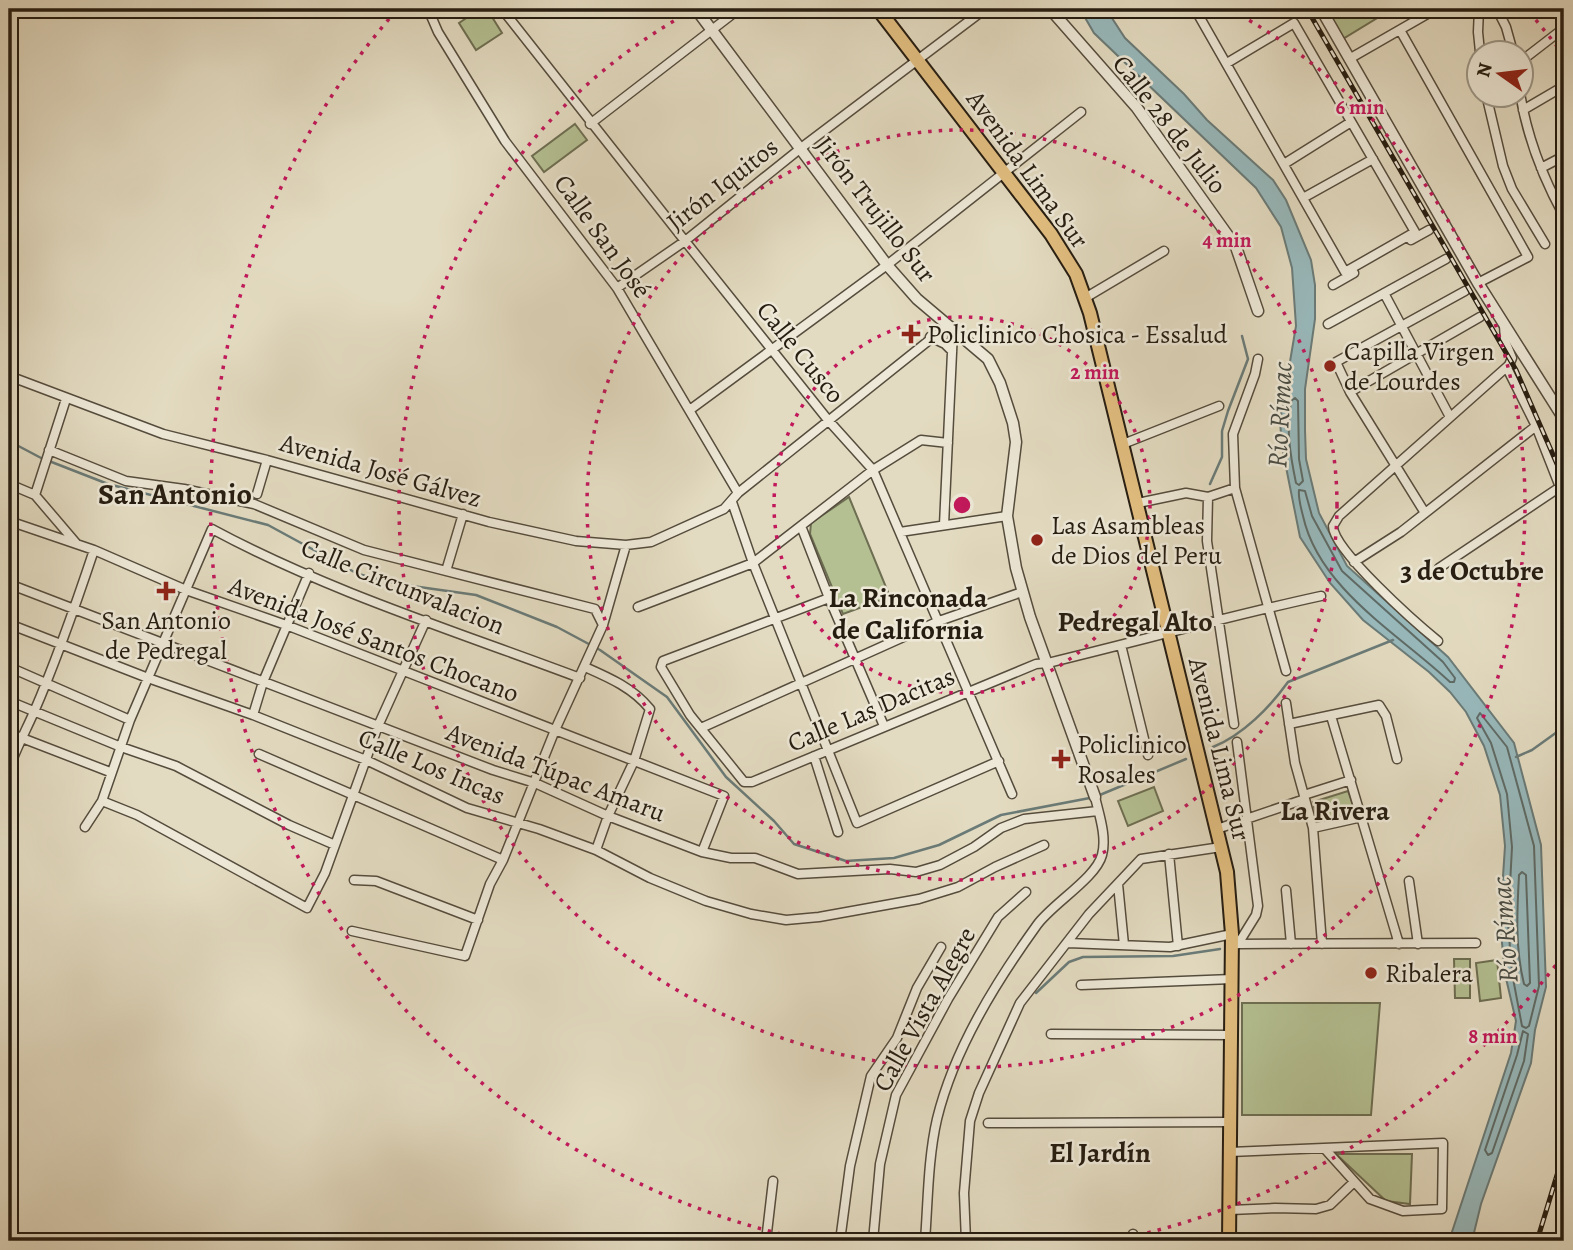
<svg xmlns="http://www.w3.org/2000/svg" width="1573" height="1250" font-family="Alegreya,serif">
<rect width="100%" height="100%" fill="#e3dbc1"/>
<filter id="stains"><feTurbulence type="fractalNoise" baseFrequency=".00286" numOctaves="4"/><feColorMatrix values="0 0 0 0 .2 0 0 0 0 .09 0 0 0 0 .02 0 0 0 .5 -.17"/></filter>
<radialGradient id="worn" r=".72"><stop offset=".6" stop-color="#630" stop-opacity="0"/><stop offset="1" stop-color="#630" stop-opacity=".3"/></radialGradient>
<path fill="#b4c092" stroke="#6d6e52" stroke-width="2" d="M480 9H487L502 33 476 50 459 23Z
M1323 9H1392L1341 40Z
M575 124 587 140 544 172 532 156Z
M849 497 890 597 843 614 810 534 811 523Z
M1154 787 1163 811 1128 826 1118 801Z
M1348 791 1356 814 1318 825 1313 802Z
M1454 959H1470V998H1455Z
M1497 960 1501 998 1480 1001 1476 963Z
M1242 1003H1380L1371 1115H1242Z
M1336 1154H1412L1410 1204 1386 1201Z"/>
<path fill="#98b9bc" stroke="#6a7b78" stroke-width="2" d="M1080 9H1106L1125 38 1184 94 1207 120 1273 180 1286 200 1311 260 1315 285V319L1305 389V430L1306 459 1319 513 1347 566 1448 657 1514 743 1541 845 1546 987 1535 1030 1531 1063 1481 1204 1472 1241H1449L1511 1053 1516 1021 1505 974 1500 922 1505 846 1500 795 1484 746 1466 712 1450 692 1429 672 1363 620 1330 583 1300 537 1282 447 1280 421 1296 326 1292 268 1281 227 1256 188 1094 33Z"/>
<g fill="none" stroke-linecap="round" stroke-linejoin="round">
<path stroke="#5f6b66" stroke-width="2" d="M1295 398 1298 401 1299 459 1303 481 1299 485 1296 483C1290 454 1286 429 1291 401Z
M1299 490 1305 491 1312 516 1342 571 1443 662 1455 678 1454 682H1450C1399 634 1319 589 1303 516 1301 508 1298 498 1299 490Z
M1480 713 1507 747 1534 846 1539 986 1529 1026 1526 1028 1522 1026 1512 973 1508 923 1512 847 1507 794 1491 743 1477 718Z
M1522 872 1526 875 1530 983 1527 986 1524 984C1515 948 1517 912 1519 875Z
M1523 1031 1528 1034 1524 1061 1492 1153 1488 1155 1485 1150 1517 1055Z"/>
<path stroke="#6a7b78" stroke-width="2.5" d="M9 441 43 459
M49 461 108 484 268 525 358 574 398 584 476 595 557 627 600 650 667 697 726 777 774 821 794 844 846 861 894 858 939 845 1001 815 1095 797 1186 759
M1210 484 1222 457V431L1228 411 1248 359 1242 336
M1213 747C1243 735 1270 707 1288 682L1393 640
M1516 757 1532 750 1564 727
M1036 993 1069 962 1083 957 1173 956 1220 949"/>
<defs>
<path id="minor" d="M428 9 438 32 505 141 617 288 738 493
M502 9 685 241 828 420 873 470 1012 794
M1195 9 1345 272 1415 232 1294 23 1227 63
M1479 9 1478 32 1480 52
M1497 9 1506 27 1513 52
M1400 30 1528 257 1478 283
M1349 59 1436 9
M1520 62 1564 28
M1520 93C1527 137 1543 178 1564 216
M1486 94 1503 166 1512 189 1545 244
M1523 110 1564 86
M590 124 739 9
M1284 164 1351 122
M1541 168 1564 156
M1303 198 1373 159
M1411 240 1429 230
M1333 285 1354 273
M617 288 685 241 801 148 985 9
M1384 293 1450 417
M1085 298 1164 251
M1328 324 1446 259
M930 337 945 344 952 351
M1258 359 1255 374 1233 434 1235 488 1286 671
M9 376 163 434 267 460 489 522 576 541 626 545 651 542 724 509 738 493 947 326
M1350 392 1480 317
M691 409 887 265 1081 112
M1123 444 1219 406
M49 450 126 481 184 489 254 504 364 550 595 609 603 625
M9 484 35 495 76 543
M257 494 267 460
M35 495 66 399
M1208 497 1207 541 1234 724
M732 502 753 563 857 823 999 761
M1138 503 1186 493 1208 497 1235 488
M1425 513 1350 392 1336 362 1465 291
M9 521 94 550 186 590 286 625 724 796 702 852
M944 525 953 331
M801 526 829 598 884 726
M900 532 1007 516
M1354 562 1401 532 1536 426
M1439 568 1560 487 1536 426 1507 368
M446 571 463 514
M9 584 493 770 535 783 608 816 702 852 731 858H755L798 874 890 869 916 872 940 865 974 847 1001 828 1024 819 1098 811
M829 598 663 661 661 667 690 715 744 782H752L1036 664 1048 663C1139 641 1229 616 1321 596
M638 607 753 563 873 470 921 440 948 443
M9 624 148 678 253 715 366 760 467 808 539 829 596 850 650 878 706 901 751 914 786 920 819 917 919 899 958 887 995 867 1044 845
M1438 641C1417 624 1333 550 1333 526L1339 516 1509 365 1512 358 1505 341 1504 325
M1121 645 1148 755
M9 667 130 720
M585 667C610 678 633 688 650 709L634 761 608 816 596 850
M9 701 121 747 176 766 289 825 335 845
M1286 703 1295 763 1313 828 1322 944
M253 715 263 682 309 573
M1331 716 1399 944
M1289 724 1379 705 1386 716 1397 759
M701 728 939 621 1022 592
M9 733 110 772
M1237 742 1258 906 1256 915 1238 944
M259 754 503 860
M814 756 838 832
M9 765 10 766C17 747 26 730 34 712 57 659 76 604 94 550
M1304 795 1351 780
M102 801 137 815 307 908 325 873 378 726 426 620
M85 827 102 801 130 720 212 529C327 591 458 632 580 678
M1313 828 1362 817
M1217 829 1305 799
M1169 854 1178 946
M354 880 376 881 478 920
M1409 881 1418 944
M1118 884 1124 945
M1286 890 1291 944
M352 931 465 956 490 884 503 860 555 730 603 625 626 545
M1068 943 1170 947 1232 934 1234 937
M1238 944 1476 943
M1081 985 1232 979
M1051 1034 1231 1035
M988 1123 1231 1122
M1230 1152 1443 1143 1442 1209 1403 1211 1370 1199 1325 1149
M1230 1210 1275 1208 1316 1209 1330 1205 1354 1182
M1133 1234V1241
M766 1241 773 1181
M840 1241 850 1166 871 1076 897 1038 917 988 941 947
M873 1241 880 1164 896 1095 948 999 998 917 1026 892
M925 1241C928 1201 928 1158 937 1119 954 1049 996 982 1037 925 1052 904 1096 878 1102 855 1107 837 1099 814 1095 797
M966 1241 964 1193 970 1121 979 1093 1020 1003 1089 914 1141 859 1221 847"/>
<path id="tertiary" d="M696 9 887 265 917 299 988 359 1000 383 1013 423 1016 442 1007 516 1016 568 1030 617 1095 797
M1050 9 1137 108 1236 247 1258 311
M1321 9 1478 283 1564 419"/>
<path id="trunk" d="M878 9 1051 234 1076 274 1090 313 1227 872 1232 934 1229 1241"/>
</defs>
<use href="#minor" stroke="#554c3d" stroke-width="11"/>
<use href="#tertiary" stroke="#554c3d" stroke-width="13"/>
<use href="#trunk" stroke="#261d11" stroke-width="16"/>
<use href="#minor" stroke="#ede8d7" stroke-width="8"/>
<use href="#tertiary" stroke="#ede8d7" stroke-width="10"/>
<use href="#trunk" stroke="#e2be80" stroke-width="12"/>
<defs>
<path id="rail" d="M1307 9 1516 370 1564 480
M1537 1241 1564 1152"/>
</defs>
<use href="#rail" stroke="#261d11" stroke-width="5"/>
<use href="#rail" stroke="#ede8d7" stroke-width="2.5" stroke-dasharray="8" stroke-linecap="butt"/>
</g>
<g fill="none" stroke="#c2185b" stroke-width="3.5" stroke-dasharray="3.5 7">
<circle cx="962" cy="505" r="188"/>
<circle cx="962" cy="505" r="375"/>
<path d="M1231 10A563 563 0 1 1 693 10"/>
<path d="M1562 957A751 751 0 0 1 1112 1241M812 1241A751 751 0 0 1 395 12M1529 12A751 751 0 0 1 1562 53"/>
</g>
<g fill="#8f2418" stroke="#ede8d7" stroke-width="2.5">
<path d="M907.5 323.5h7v7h7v7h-7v7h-7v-7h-7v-7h7z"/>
<circle cx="1330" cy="366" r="7"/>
<circle cx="1037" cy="540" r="7"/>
<path d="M162.5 580.5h7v7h7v7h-7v7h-7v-7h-7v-7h7z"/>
<path d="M1057.5 748.5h7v7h7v7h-7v7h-7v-7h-7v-7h7z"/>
<circle cx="1371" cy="973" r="7"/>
</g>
<g text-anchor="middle" stroke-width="5" stroke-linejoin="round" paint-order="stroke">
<g font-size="26" fill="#261d11" stroke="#ede8d7">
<text transform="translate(1170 124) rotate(52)" y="9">Calle 28 de Julio</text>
<text transform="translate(1028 169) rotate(54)" y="9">Avenida Lima Sur</text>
<text transform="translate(722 184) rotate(-38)" y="9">Jirón Iquitos</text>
<text transform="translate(876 209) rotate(52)" y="9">Jirón Trujillo Sur</text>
<text transform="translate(603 236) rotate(54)" y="9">Calle San José</text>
<text transform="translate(801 352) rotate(51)" y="9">Calle Cusco</text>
<text transform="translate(381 470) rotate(16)" y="9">Avenida José Gálvez</text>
<text transform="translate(403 586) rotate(22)" y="9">Calle Circunvalacion</text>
<text transform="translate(374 639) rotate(21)" y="9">Avenida José Santos Chocano</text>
<text transform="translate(871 709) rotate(-23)" y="9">Calle Las Dacitas</text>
<text transform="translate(1220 749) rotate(76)" y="9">Avenida Lima Sur</text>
<text transform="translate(432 766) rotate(23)" y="9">Calle Los Incas</text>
<text transform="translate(556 772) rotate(21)" y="9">Avenida Túpac Amaru</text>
<text transform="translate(924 1009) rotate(-61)" y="9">Calle Vista Alegre</text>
</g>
<g font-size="26" fill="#261d11" stroke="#ede8d7" text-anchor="start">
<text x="927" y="343">Policlinico Chosica - Essalud</text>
<text x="1344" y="360">Capilla Virgen<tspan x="1344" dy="30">de Lourdes</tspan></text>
<text x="1051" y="534">Las Asambleas<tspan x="1051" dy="30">de Dios del Peru</tspan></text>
<text x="166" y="629" text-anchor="middle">San Antonio<tspan x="166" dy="30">de Pedregal</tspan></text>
<text x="1077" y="753">Policlinico<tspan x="1077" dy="30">Rosales</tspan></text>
<text x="1385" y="982">Ribalera</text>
</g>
<g font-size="28" font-style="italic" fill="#484c44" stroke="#ede8d7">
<text transform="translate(1279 415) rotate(-87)" y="10">Río Rímac</text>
<text transform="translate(1504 930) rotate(-94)" y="10">Río Rímac</text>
</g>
<g font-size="28" font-weight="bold" fill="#261d11" stroke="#ede8d7">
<text x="1472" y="580">3 de Octubre</text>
<text x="908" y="607">La Rinconada<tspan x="908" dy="32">de California</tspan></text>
<text x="1135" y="631">Pedregal Alto</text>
<text x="1335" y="820">La Rivera</text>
<text x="1100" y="1162">El Jardín</text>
</g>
<g font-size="30" font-weight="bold" fill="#261d11" stroke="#ede8d7">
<text x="175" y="504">San Antonio</text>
</g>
</g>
<circle cx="962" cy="505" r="10" fill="#c2185b" stroke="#ede8d7" stroke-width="3.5"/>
<g font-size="21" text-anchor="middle" font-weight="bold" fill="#c2185b" stroke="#ede8d7" stroke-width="5" stroke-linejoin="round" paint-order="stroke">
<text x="1360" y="114">6 min</text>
<text x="1227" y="247">4 min</text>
<text x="1095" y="379">2 min</text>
<text x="1493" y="1043">8 min</text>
</g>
<rect width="1573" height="1250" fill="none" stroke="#e3dbc1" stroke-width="35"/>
<rect x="10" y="10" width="1552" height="1229" fill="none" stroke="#261d11" stroke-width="3.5"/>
<rect x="18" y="18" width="1538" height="1215" fill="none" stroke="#261d11" stroke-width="2"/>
<g transform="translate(1500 74) rotate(284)"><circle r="33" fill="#ede8d7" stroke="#9d9788" stroke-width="2"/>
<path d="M0-5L12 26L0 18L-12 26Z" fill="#8f2418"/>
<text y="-10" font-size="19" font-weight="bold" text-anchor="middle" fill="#261d11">N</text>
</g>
<rect width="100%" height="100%" filter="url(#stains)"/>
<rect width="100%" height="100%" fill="url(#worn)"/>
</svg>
